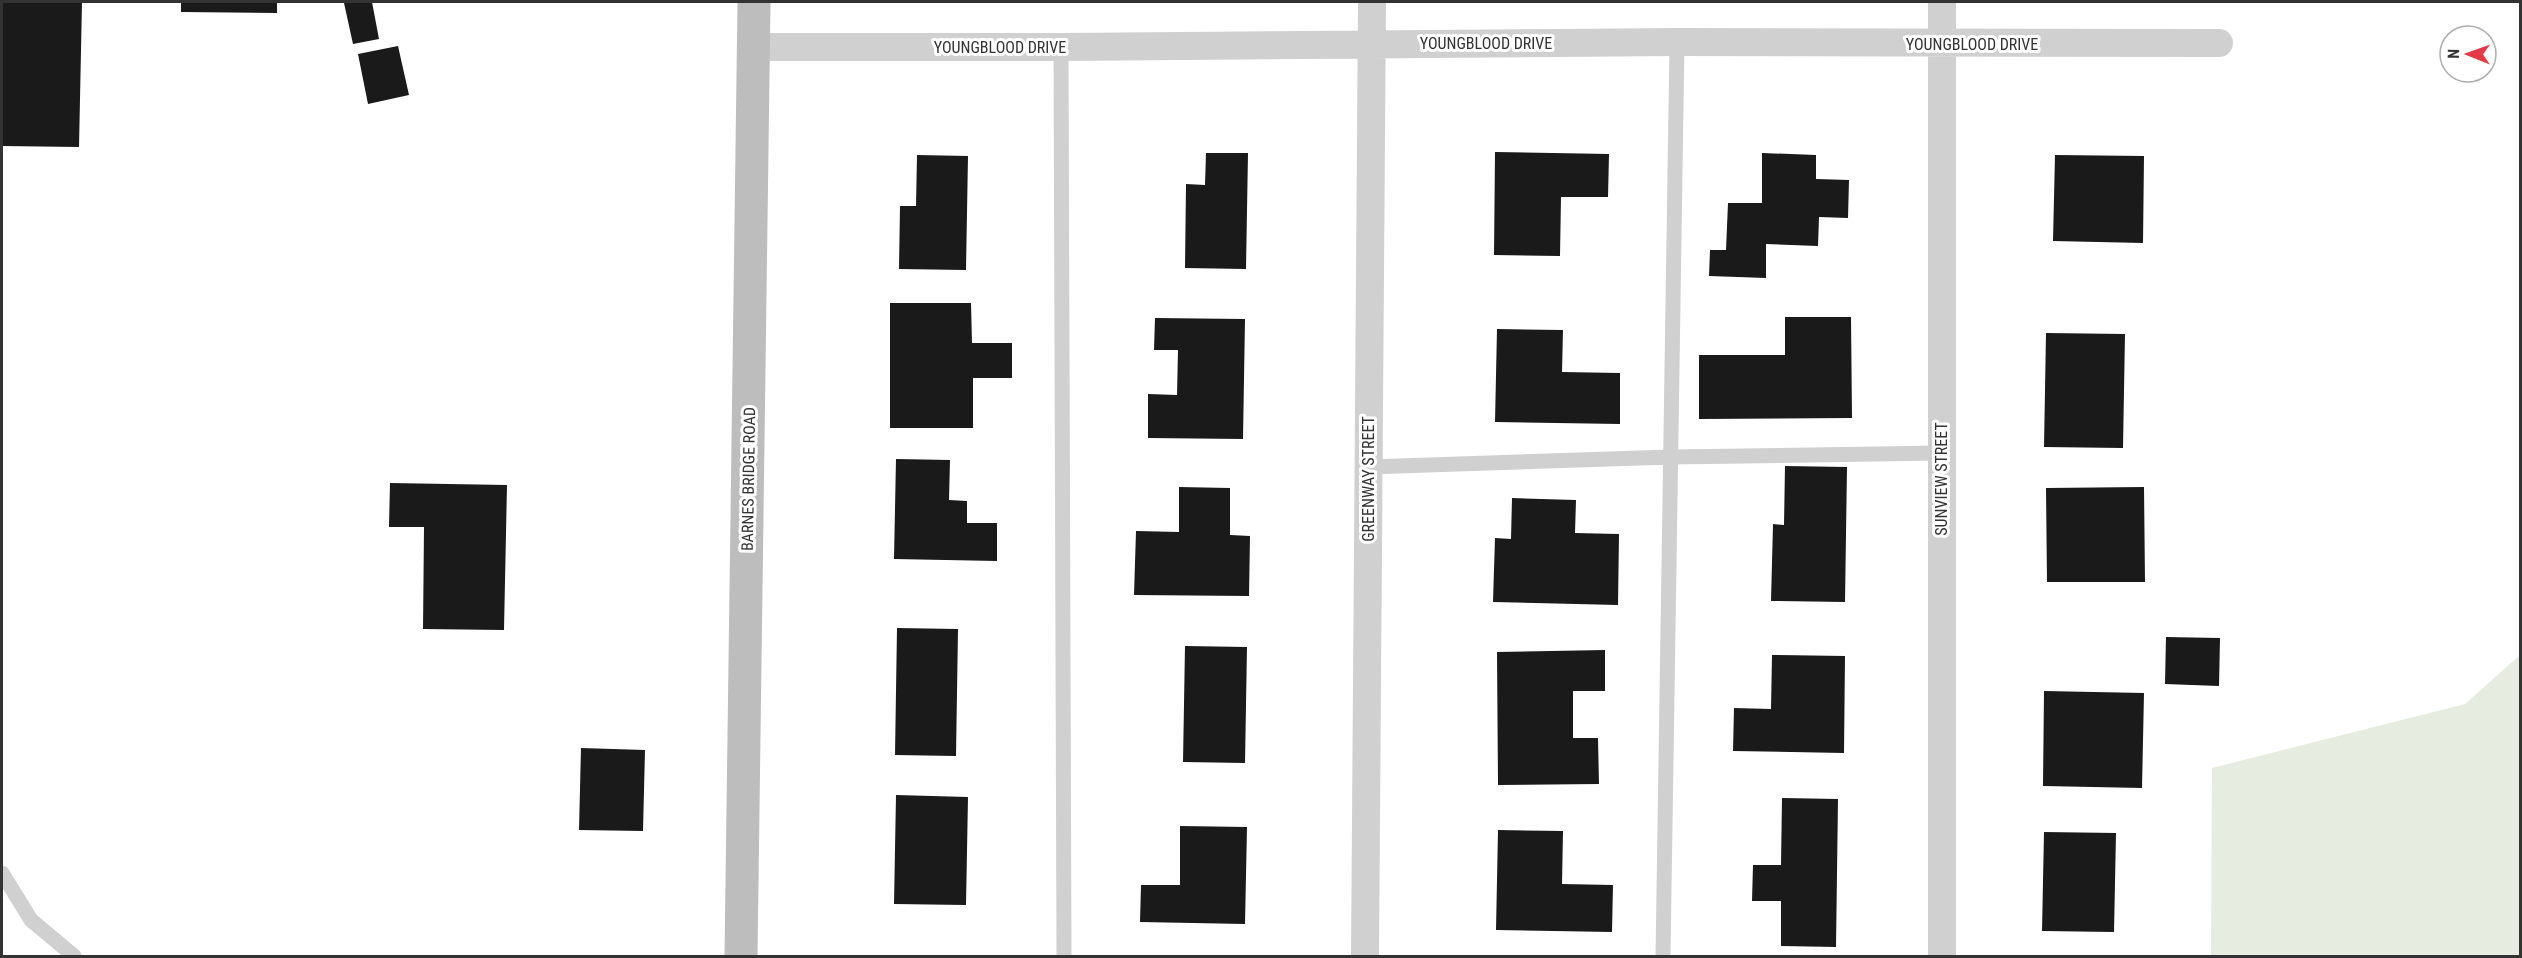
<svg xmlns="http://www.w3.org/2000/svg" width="2522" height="958" font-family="'Roboto Condensed',sans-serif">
<rect width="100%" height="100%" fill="#fff"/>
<path fill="#e6ecdf" d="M2520 655V956H2211L2212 768 2465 704Z"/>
<path fill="#1a1a1a" d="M3 2H82L79 147 2 146Z
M181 2H277V13L181 12Z
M351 2H372L379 39 353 44 344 3Z
M398 46 409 95 368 104 358 54Z
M1495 152 1609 154 1608 197H1561L1560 256 1494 255Z
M1206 153H1248L1246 269 1185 268 1186 184 1205 185Z
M1762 153 1816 155V179L1849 180 1848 218 1819 217 1818 246 1766 244V278L1709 276 1710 250H1726L1728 203H1762Z
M917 155 968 156 966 270 899 269 900 206H916Z
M2055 155 2144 156 2143 243 2053 241Z
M890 303H971L972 343H1012V378H973V428H890Z
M1785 317H1851L1852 418 1699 419V355H1785Z
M1155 318 1245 319 1243 439 1148 438V394L1177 395 1178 350H1154Z
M1497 329 1563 330 1562 372 1620 373V424L1495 422Z
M2046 333 2125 334 2123 448 2044 447Z
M896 459 950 460 949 500 967 501V523H997V561L894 559Z
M1785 466 1847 467 1845 602 1771 601 1773 524 1784 525Z
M390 483 507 485 504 630 423 629 424 527H389Z
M1179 487 1230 488V535L1250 536 1249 596 1134 595 1136 531 1179 532Z
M2144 487 2145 582H2047L2046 488Z
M1512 498 1576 500 1575 533 1619 534 1618 605 1493 602 1495 538 1511 539Z
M897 628 958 629 956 756 895 755Z
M2166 637 2220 638 2219 686 2165 684Z
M1185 646 1247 647 1245 763 1183 762Z
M1605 650V691H1573V738H1598L1599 784 1498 785 1497 652Z
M1772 655 1845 656 1844 753 1733 751 1734 708 1771 709Z
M2044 691 2144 693 2142 788 2043 786Z
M581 748 645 750 643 831 579 830Z
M896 795 968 797 966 905 894 904Z
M1782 798 1838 799 1836 947 1781 946V901H1752L1753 865H1781Z
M1180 826 1247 827 1245 924 1140 922 1141 885H1180Z
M1498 830 1563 831 1562 884 1613 885 1612 932 1496 930Z
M2044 832 2116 833 2114 932 2042 931Z"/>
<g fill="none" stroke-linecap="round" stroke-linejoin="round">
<path stroke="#d0d0d0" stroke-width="15" d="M1061 47 1064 956
M1368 467 1671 457 1941 453
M2 873 31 920 74 956
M1663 956 1677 42"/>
<path stroke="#d0d0d0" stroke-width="28" d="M1942 2V956
M753 47H1061L1677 42 2219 43
M1365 956 1372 2"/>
<path stroke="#bdbdbd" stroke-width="33" d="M741 956 754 2"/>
</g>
<g text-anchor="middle" stroke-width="6" stroke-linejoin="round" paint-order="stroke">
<g font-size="16" fill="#333" stroke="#fff">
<text x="1486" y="49">YOUNGBLOOD DRIVE</text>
<text x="1972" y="50">YOUNGBLOOD DRIVE</text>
<text x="1000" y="53">YOUNGBLOOD DRIVE</text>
<text transform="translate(748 479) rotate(-89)" y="6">BARNES BRIDGE ROAD</text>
<text transform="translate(1368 479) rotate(-90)" y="6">GREENWAY STREET</text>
<text transform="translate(1941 479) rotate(-90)" y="6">SUNVIEW STREET</text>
</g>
</g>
<rect width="2522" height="958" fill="none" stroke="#333333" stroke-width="6"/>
<g transform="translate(2468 54) rotate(271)"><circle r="28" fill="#ffffff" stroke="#adadad" stroke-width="1.5"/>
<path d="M0-4.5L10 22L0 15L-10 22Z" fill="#e63946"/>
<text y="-9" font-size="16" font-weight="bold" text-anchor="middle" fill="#333333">N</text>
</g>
</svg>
